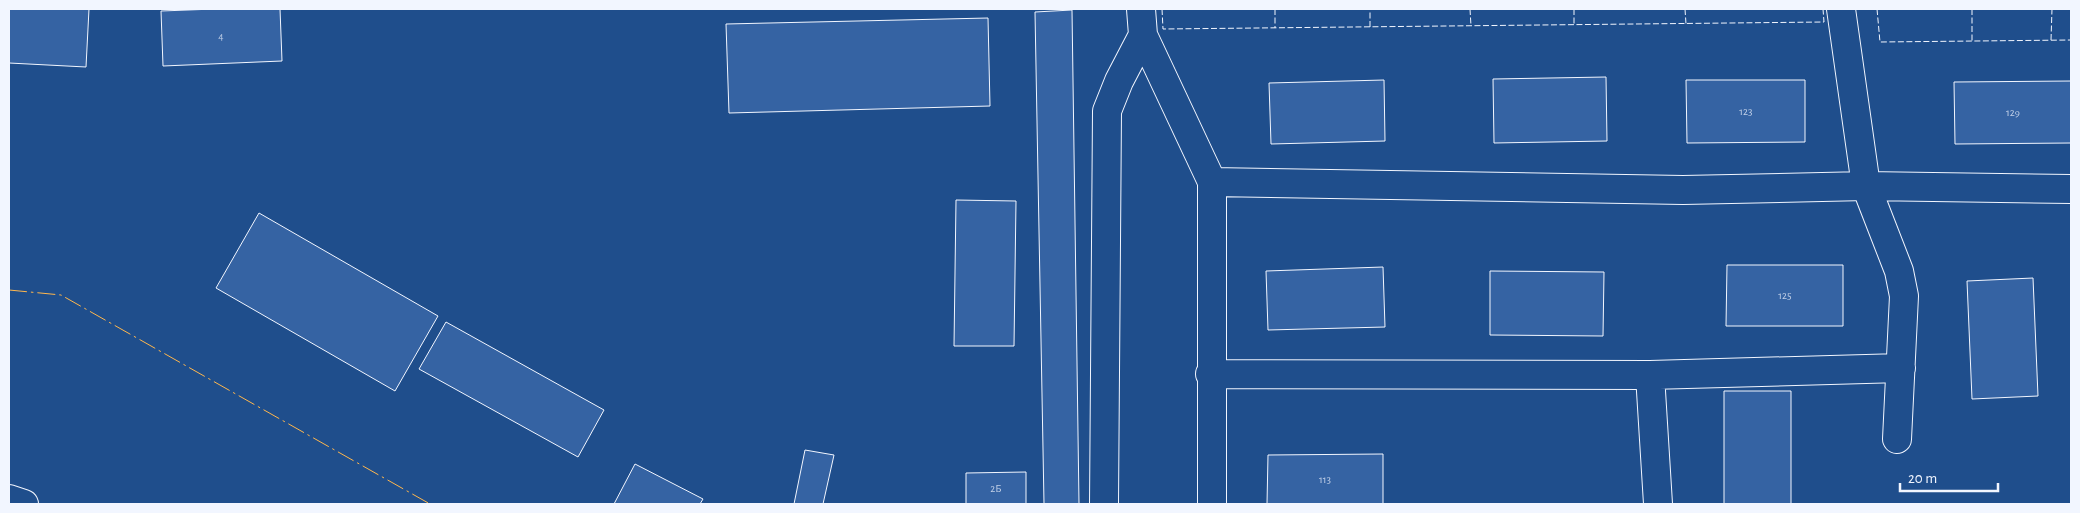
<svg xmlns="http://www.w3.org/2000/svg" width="2080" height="513" font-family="'Alegreya Sans',sans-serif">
<rect width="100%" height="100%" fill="#1f4e8c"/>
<path fill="#3563a3" stroke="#f2f6ff" d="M9 9H89L86 67 9 63Z
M215 9H280L282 61 163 66 161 11Z
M1072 10 1079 504H1044L1035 12Z
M988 18 990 106 729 113 726 24Z
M1606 77 1607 141 1494 143 1493 79Z
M1384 80 1385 141 1271 144 1269 83Z
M1686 80H1805V142L1687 143Z
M2071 81V143L1955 144 1954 82Z
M956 200 1016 201 1014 346H954Z
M259 213 438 316 395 391 216 288Z
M1727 265H1843V326H1726Z
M1383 267 1385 327 1268 330 1266 271Z
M1490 271 1604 272 1603 336 1490 335Z
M2033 278 2038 396 1972 399 1967 281Z
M446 322 604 410 578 457 419 369Z
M1724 391H1791V504H1724Z
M805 450 834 455 823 504H794Z
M1383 454V504H1267L1268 455Z
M635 464 703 499 700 504H614Z
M1026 472V504H966V473Z"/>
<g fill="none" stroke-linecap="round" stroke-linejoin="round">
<defs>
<path id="minor" d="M1141 9 1143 35 1212 182V504
M1841 9 1866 186 1899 271 1904 296 1897 439
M1212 182 1683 190 1866 186 2071 189
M1210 374 1650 375 1901 368
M1650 375 1658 504
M9 499 24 504
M1104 504 1107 111 1119 81 1143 35"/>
</defs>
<use href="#minor" stroke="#f2f6ff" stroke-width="30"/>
<use href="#minor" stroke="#1f4e8c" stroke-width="28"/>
<path stroke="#f2f6ff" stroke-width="1" stroke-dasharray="6 2.5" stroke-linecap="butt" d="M1162 9 1163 29 1824 22 1823 9
M1275 9V28
M1470 9 1471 26
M1574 9V25
M1685 9 1686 24
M1877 9 1880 42 2071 40
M1972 9V42
M1370 27V9
M2051 40 2052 9"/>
<path stroke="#ffb74d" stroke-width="1" stroke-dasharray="18 4 2.5 4" stroke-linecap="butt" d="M9 290 61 295 430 504"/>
</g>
<g text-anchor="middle" stroke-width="4" stroke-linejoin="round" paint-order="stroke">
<g font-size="11" fill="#c3d1e8">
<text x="221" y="40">4</text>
<text x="1746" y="115">123</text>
<text x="2013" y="116">129</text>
<text x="1785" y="299">125</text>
<text x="1325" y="483">113</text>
<text x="996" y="492">2Б</text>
</g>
</g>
<rect width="2080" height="513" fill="none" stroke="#f2f6ff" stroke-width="20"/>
<path d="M1900 483v8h98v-8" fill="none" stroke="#f2f6ff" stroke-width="2.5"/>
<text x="1908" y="483" font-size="15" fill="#f2f6ff" stroke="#1f4e8c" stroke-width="4" paint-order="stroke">20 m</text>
</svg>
